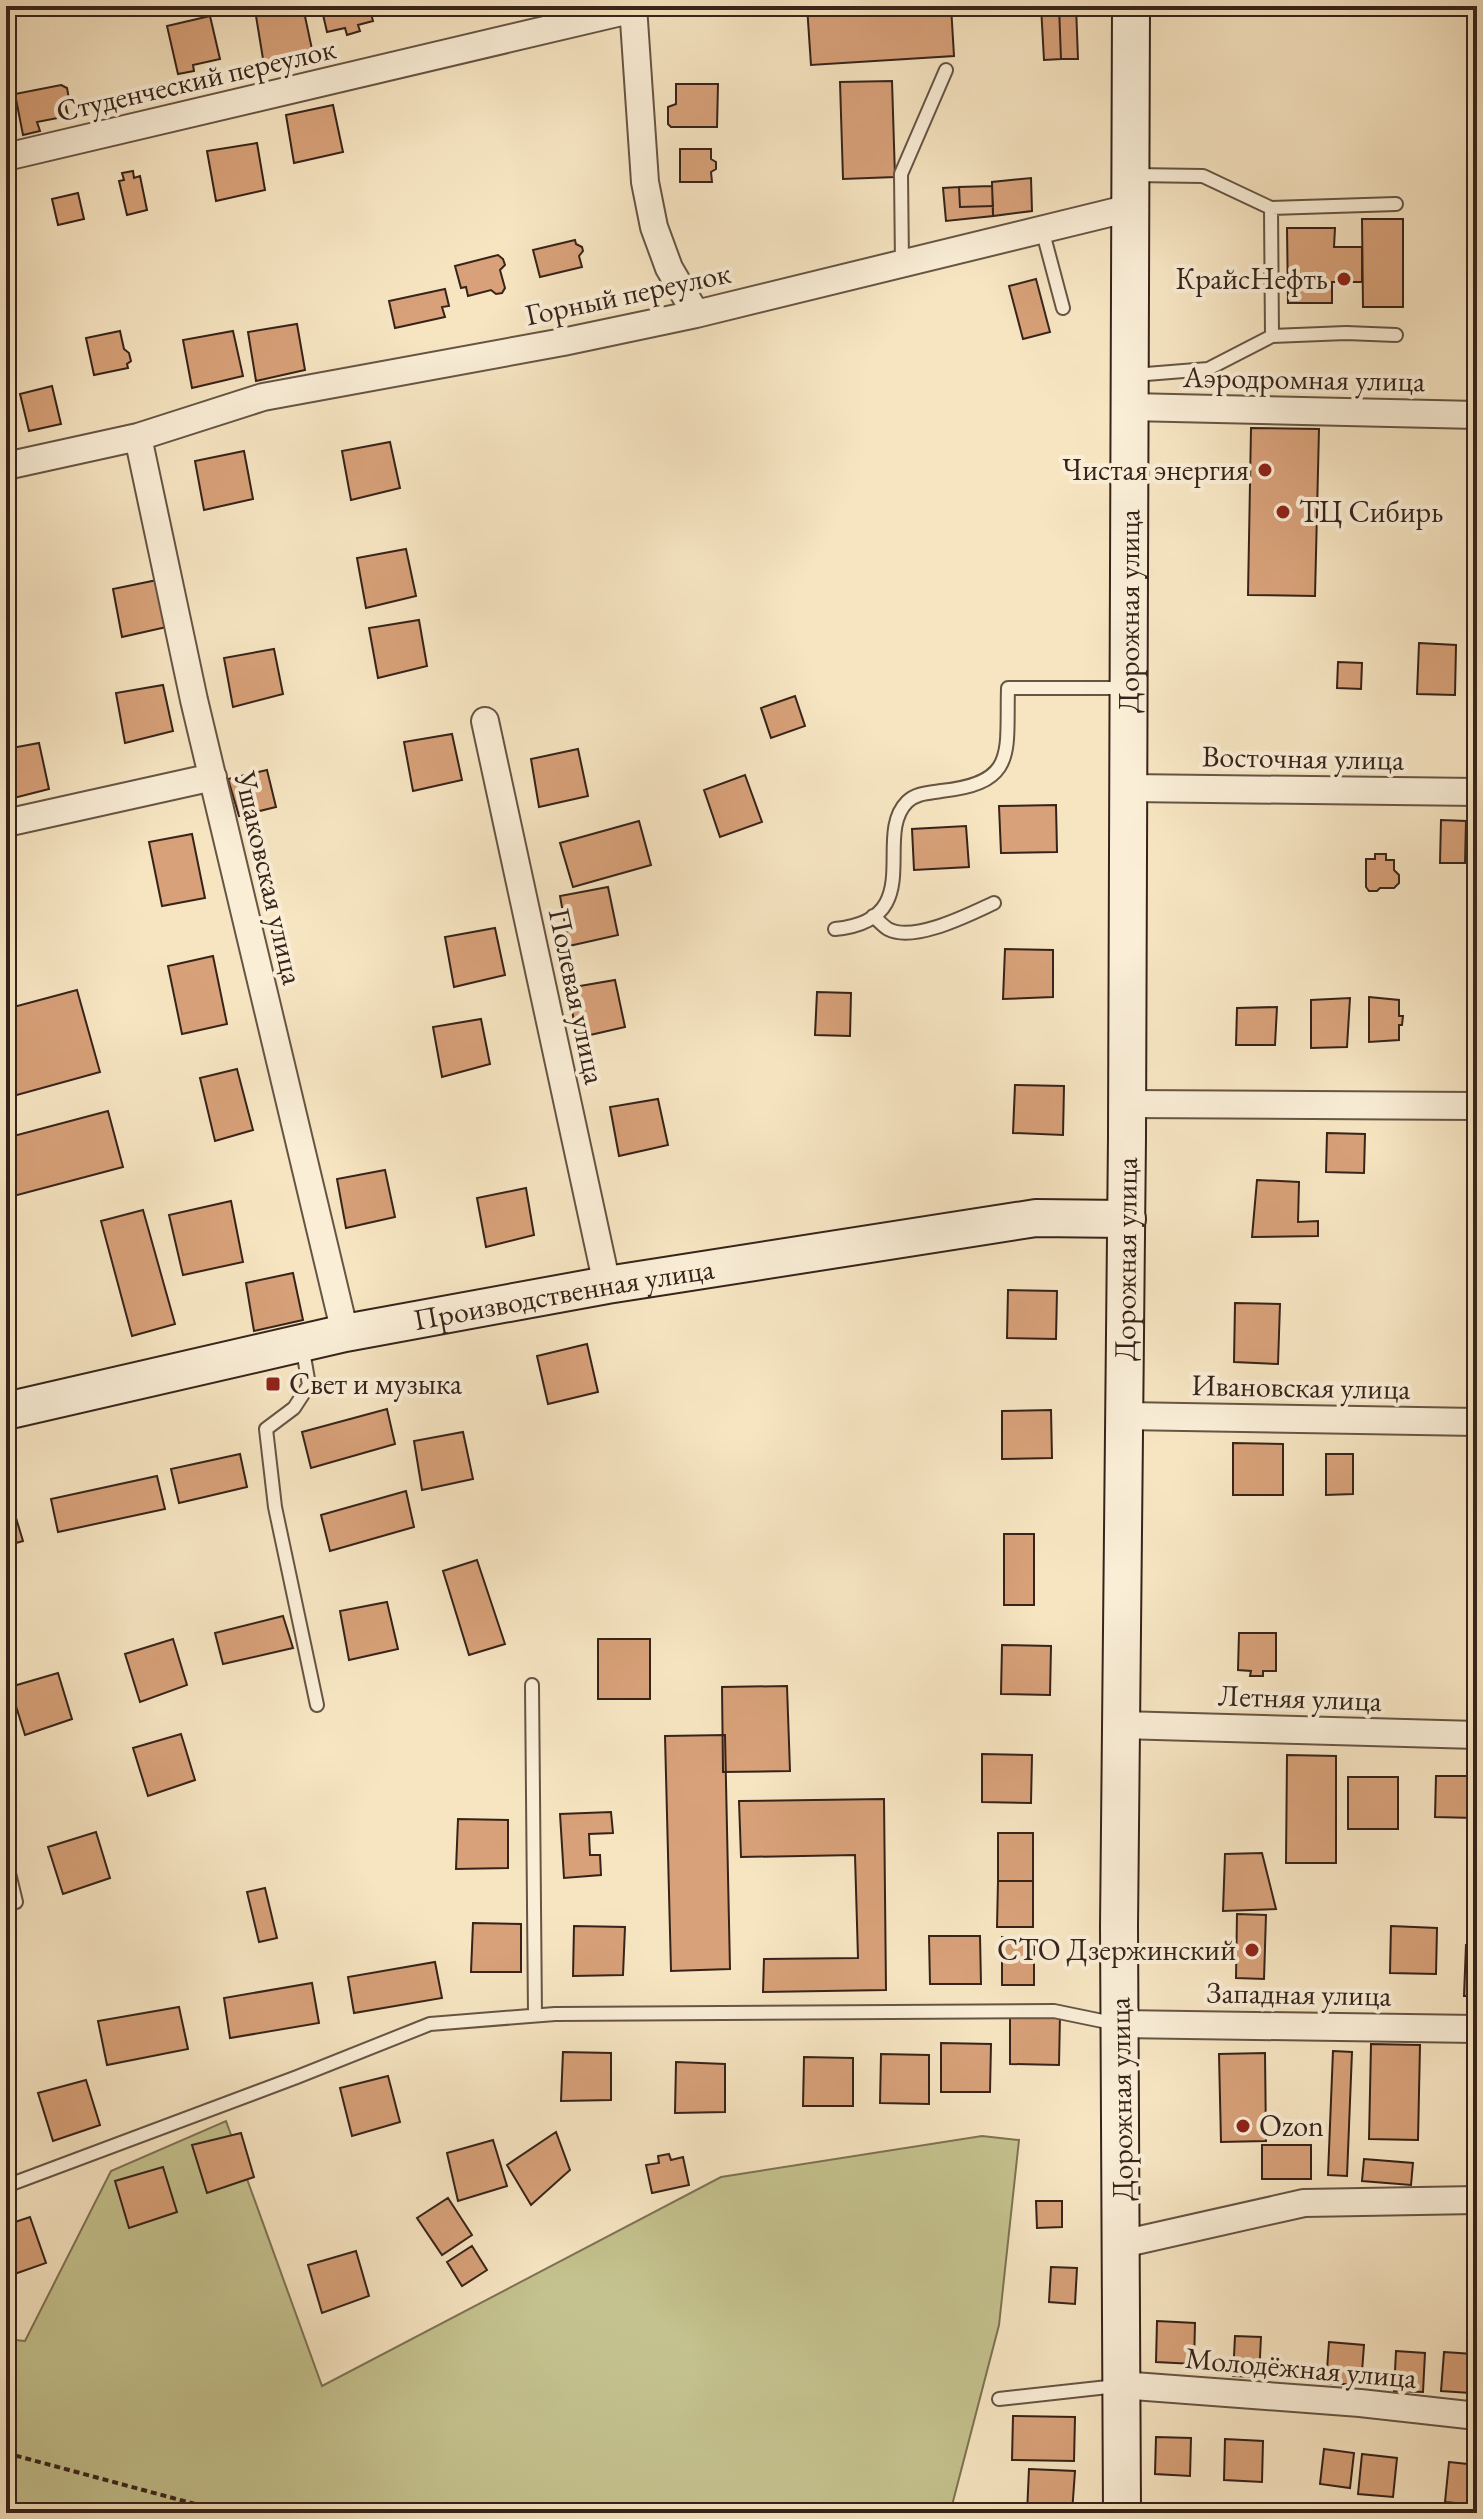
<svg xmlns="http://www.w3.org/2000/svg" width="1483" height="2519" font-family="'EB Garamond',serif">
<rect width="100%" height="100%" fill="#f7e5c2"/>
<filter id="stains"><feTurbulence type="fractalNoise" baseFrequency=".0025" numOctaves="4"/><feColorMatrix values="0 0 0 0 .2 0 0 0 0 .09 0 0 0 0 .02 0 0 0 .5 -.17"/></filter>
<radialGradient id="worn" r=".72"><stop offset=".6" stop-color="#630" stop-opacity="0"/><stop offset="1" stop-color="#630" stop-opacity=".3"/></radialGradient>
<path fill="#c4c28e" stroke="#7d7254" stroke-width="2" d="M226 2121 322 2386 721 2177 982 2136 1019 2140 999 2325 950 2513H6V2339L25 2341 111 2171Z"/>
<path fill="#d8a179" stroke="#36231a" stroke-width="2" d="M321 6H369L373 21 358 25 360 31 347 35 345 28 327 32Z
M670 6H720V10L670 11Z
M807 6H951L954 56 811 65Z
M1041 6H1059L1061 59 1044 60Z
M1059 6H1076L1078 59H1061Z
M303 7 313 54 264 65 256 16Z
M210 16 220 59 193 65 194 71 178 74 167 26Z
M892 81 895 177 843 179 840 82Z
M676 84H718L717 127H671L668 124V107L676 104Z
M61 85 67 88 69 99 65 102 68 116 37 122 40 131 23 135 15 94Z
M333 105 343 152 294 163 286 115Z
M257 143 265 190 216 201 207 151Z
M680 149H711V159L716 162V169L711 172 712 182H680Z
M133 171 134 178 140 176 147 210 127 215 119 181 124 180 122 173Z
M1031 178 1032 211 993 216 992 182Z
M992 186 993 206 960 207 959 187Z
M959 187 960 207 993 206V216L946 221 943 188Z
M78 193 84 219 58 225 52 199Z
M1362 219H1403V307H1363Z
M1287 228H1335L1334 247H1362V282H1332V303H1288Z
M575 240 576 244 582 247 583 251 579 256 582 267 540 277 533 250Z
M498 255 503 259 505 265 500 270 505 288 502 293 496 294 491 290 468 296 466 287 461 288 455 266Z
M1036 279 1050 332 1023 339 1009 286Z
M445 289 449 306 442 307 445 317 395 328 389 301Z
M297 324 305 370 256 381 248 332Z
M120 331 124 349 129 353 131 361 127 364 128 368 94 375 86 338Z
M233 331 243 376 192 388 183 340Z
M52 386 61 424 29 431 20 394Z
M1251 428 1319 429 1315 596 1248 595Z
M390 442 400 488 351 500 342 451Z
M244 451 253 499 204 510 195 461Z
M406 549 416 596 366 608 357 558Z
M162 579 171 626 122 637 113 589Z
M419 620 427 666 378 678 369 628Z
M1419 643 1456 645 1455 695 1417 694Z
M274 649 283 694 233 707 224 658Z
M1338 662 1362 663 1361 689 1337 688Z
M163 685 173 731 125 743 116 693Z
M795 696 805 726 771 738 761 708Z
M452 734 462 780 413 791 404 742Z
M39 743 49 789 6 800V749Z
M578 749 588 796 539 807 531 759Z
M267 770 276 807 239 816 228 779Z
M745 775 762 822 720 837 704 790Z
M1056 805 1057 852 1001 853 999 806Z
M1441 820 1466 821 1465 863H1440Z
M639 821 651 865 573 887 560 843Z
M966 826 969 867 914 870 912 829Z
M192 834 205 898 162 906 149 842Z
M1375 854H1386V860H1394V870L1399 875V883L1394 888H1380L1377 891H1369L1366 887V859H1375Z
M608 887 618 935 569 946 560 896Z
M495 928 505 975 454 987 445 937Z
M1005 949 1053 950V997L1003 999Z
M213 956 227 1024 182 1034 168 966Z
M615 980 625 1027 577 1038 568 988Z
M77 990 100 1072 6 1098V1009Z
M817 992 851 993 850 1036 815 1035Z
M1369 997 1399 1000V1016H1403L1402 1025H1399V1040L1369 1042Z
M1350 998 1347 1047 1311 1048V1000Z
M1277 1007 1275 1045H1236L1237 1008Z
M481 1019 490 1064 442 1077 433 1027Z
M237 1069 253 1130 215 1141 200 1078Z
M1015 1085 1064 1086 1063 1135 1013 1133Z
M658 1099 668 1145 619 1156 610 1107Z
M108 1111 123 1167 6 1198V1138Z
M1327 1133 1365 1134 1364 1173 1326 1172Z
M385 1170 395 1217 346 1228 337 1179Z
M1257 1180 1299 1182 1298 1222 1318 1221V1236L1252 1237Z
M526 1188 534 1235 486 1247 477 1198Z
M231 1201 243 1262 183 1275 169 1215Z
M143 1210 175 1324 132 1336 101 1221Z
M293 1273 303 1320 254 1331 246 1283Z
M1008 1290 1057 1291 1056 1339 1007 1338Z
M1235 1303 1280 1304 1278 1364 1234 1362Z
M587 1344 598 1392 548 1404 537 1356Z
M387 1409 395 1444 311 1468 302 1432Z
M1051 1410 1052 1458 1002 1459V1411Z
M463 1432 473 1479 422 1490 414 1441Z
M1233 1443 1283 1444V1495H1233Z
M240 1454 247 1487 179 1503 171 1469Z
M1326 1454H1353V1494L1326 1495Z
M157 1476 165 1509 58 1532 51 1499Z
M406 1491 414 1527 330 1551 321 1515Z
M13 1508 23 1541 6 1546V1510Z
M1004 1534H1034V1605H1004Z
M477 1560 505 1644 469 1655 443 1571Z
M387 1602 398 1649 349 1660 340 1611Z
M283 1616 293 1648 223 1664 215 1633Z
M1239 1633H1276V1671H1263V1676H1250L1251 1671 1238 1670Z
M173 1639 187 1685 140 1702 125 1654Z
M598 1639H650V1699H598Z
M1002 1645 1051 1646 1050 1695 1001 1694Z
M58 1673 72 1719 25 1735 10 1687Z
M787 1686 790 1771 723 1772 722 1687Z
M181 1734 195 1780 148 1796 133 1748Z
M725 1735 730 1969 671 1971 665 1736Z
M982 1754 1032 1755 1031 1803 982 1802Z
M1287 1755 1336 1756V1863H1286Z
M1436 1776H1476L1475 1818 1435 1817Z
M1348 1777H1398V1829H1348Z
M884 1799 886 1990 763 1992 764 1959 858 1958 855 1855 741 1857 739 1801Z
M611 1812 613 1833 589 1834 590 1855H600L601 1875 564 1878 560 1814Z
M458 1819 508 1820V1868L456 1869Z
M96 1832 110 1878 63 1894 48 1847Z
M998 1833H1033V1881H998Z
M1262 1853 1276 1909 1223 1911 1225 1854Z
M998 1881H1033V1927H997Z
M265 1888 277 1938 259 1942 247 1892Z
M1237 1914 1266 1915 1264 1979 1236 1978Z
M473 1923 521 1924V1972H471Z
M574 1926 625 1927 623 1975 573 1976Z
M1391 1926 1437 1928 1436 1974 1390 1973Z
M929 1936H980L981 1984H930Z
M1002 1937H1034V1985H1002Z
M1466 1945H1477V1996H1464Z
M435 1962 442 1998 354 2013 348 1977Z
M312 1983 319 2023 230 2038 224 1998Z
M179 2007 188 2049 107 2065 98 2021Z
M1010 2015H1060L1059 2065 1010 2064Z
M941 2043 991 2044 990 2092H941Z
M1371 2044 1420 2045 1418 2140 1369 2139Z
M1333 2051 1352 2052 1347 2176 1328 2175Z
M563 2052 611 2053V2100L561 2101Z
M1265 2053 1266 2141 1221 2142 1219 2054Z
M881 2054 929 2055V2104L880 2103Z
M804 2057 853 2058V2106H803Z
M676 2062 725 2064V2112L675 2113Z
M388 2076 400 2122 352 2136 340 2088Z
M86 2080 100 2125 53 2141 38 2093Z
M556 2132 570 2170 531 2205 507 2165Z
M241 2133 254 2177 207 2193 192 2145Z
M493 2140 507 2186 458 2201 447 2153Z
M1262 2145H1311V2179H1262Z
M669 2154 671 2160 683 2157 689 2185 652 2193 646 2165 659 2163 658 2156Z
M1364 2159 1413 2163 1411 2185 1362 2181Z
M163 2167 177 2212 129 2228 115 2181Z
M448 2198 472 2235 442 2255 417 2218Z
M1036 2201H1062V2227L1037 2228Z
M30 2217 46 2263 6 2277V2225Z
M472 2246 487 2270 462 2286 447 2262Z
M356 2251 369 2296 322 2313 308 2265Z
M1051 2267 1077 2268 1075 2304 1049 2302Z
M1157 2321 1195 2323 1194 2364 1156 2362Z
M1235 2336 1261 2337 1259 2377 1233 2376Z
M1329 2342 1364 2345 1361 2385 1326 2383Z
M1396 2351 1425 2353 1423 2392 1394 2391Z
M1444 2352 1473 2354 1470 2393 1441 2391Z
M1013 2416 1075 2417 1074 2461 1012 2460Z
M1156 2437 1191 2438 1190 2476 1155 2474Z
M1225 2439 1263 2441 1262 2482 1224 2480Z
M1324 2449 1354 2453 1350 2488 1320 2484Z
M1362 2454 1397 2458 1393 2497 1358 2494Z
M1449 2462 1477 2465V2505L1445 2502Z
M1029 2469 1075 2471 1072 2513H1027Z
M1149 2508 1186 2509V2513H1148Z"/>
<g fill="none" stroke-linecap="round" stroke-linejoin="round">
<defs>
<path id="lane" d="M1134 175 1203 176 1271 208 1396 204
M1271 208 1272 336
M1042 229 1063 308
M902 263 901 174 946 70
M1134 375 1208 369 1272 336 1346 333 1396 335
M873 916C878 920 883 926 888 929 914 943 970 914 994 903
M835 929C929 920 872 837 907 802 916 793 929 793 941 791 1018 783 1006 752 1008 688H1125
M302 1345 309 1385 294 1408 266 1429 275 1507 317 1705
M532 1685 535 2015
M6 1861 16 1902
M6 2186 297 2077 430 2024 555 2014 1054 2011 1117 2024
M999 2399 1117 2386"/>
<path id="street" d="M633 6 645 182 654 227 669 268 696 314
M6 157 634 9
M1130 407 1477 415
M138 437 194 700 345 1333
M6 466 138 437 263 397 563 342 696 314 1130 208
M485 721 607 1285
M1129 788 1477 792
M6 823 213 777
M1128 1104 1477 1106
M1125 1416 1477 1422
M1121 1725 1477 1735
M1120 2024 1477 2029
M1122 2244 1304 2203 1477 2200
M1120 2385 1360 2403 1477 2416"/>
<g id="secondary">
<path id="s1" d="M6 1411 345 1333 607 1285 1036 1218 1127 1219"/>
<path id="s2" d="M1122 2513 1119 1926 1127 1137 1131 6"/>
</g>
</defs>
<use href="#lane" stroke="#665444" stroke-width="16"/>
<use href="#street" stroke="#665444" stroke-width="30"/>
<use href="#secondary" stroke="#36231a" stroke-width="40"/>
<path stroke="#36231a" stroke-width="4" stroke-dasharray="6 4" stroke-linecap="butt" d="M6 2453 195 2504 204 2513"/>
<use href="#lane" stroke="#faeed7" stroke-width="12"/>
<use href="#street" stroke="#faeed7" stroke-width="26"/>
<use href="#secondary" stroke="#faeed7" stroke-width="36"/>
</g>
<g fill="#8f2418" stroke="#faeed7" stroke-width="3">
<circle cx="1344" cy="279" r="8"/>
<circle cx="1265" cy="470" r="8"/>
<circle cx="1283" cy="512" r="8"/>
<rect x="265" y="1376" width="16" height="16" rx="4"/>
<circle cx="1252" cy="1950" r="8"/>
<circle cx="1243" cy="2126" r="8"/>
</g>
<g text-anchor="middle" stroke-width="8" stroke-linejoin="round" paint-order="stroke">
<g font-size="30" fill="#36231a" stroke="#faeed7">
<text transform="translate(196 80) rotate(-13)" y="10">Студенческий переулок</text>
<text transform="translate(628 294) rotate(-12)" y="10">Горный переулок</text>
<text transform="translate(1304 379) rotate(1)" y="10">Аэродромная улица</text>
<text dy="10" stroke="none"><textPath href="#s2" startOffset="1902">Дорожная улица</textPath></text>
<text transform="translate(1303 758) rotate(1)" y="10">Восточная улица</text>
<text transform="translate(269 878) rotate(77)" y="10">Ушаковская улица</text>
<text transform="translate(577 996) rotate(78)" y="10">Полевая улица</text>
<text dy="10" stroke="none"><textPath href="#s2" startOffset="1254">Дорожная улица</textPath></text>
<text dy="10" stroke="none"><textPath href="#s1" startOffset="570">Производственная улица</textPath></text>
<text transform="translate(1301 1387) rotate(1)" y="10">Ивановская улица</text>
<text transform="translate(1300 1698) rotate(2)" y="10">Летняя улица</text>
<text transform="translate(1299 1994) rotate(1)" y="10">Западная улица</text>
<text transform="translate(1121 2099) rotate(-91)" y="10">Дорожная улица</text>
<text transform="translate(1301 2368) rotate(5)" y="10">Молодёжная улица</text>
</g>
<g font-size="30" fill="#36231a" stroke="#faeed7" text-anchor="end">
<text x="1328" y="289">КрайсНефть</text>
<text x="1249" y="480">Чистая энергия</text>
<text x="1299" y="522" text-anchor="start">ТЦ Сибирь</text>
<text x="289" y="1394" text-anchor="start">Свет и музыка</text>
<text x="1236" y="1960">СТО Дзержинский</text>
<text x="1259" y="2136" text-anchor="start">Ozon</text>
</g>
</g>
<rect width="1483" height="2519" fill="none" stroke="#f7e5c2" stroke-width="32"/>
<rect x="8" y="8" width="1467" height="2503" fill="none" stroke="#36231a" stroke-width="4"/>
<rect x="16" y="16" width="1451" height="2487" fill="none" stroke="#36231a" stroke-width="2"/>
<rect width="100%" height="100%" filter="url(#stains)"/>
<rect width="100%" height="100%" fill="url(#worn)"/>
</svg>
